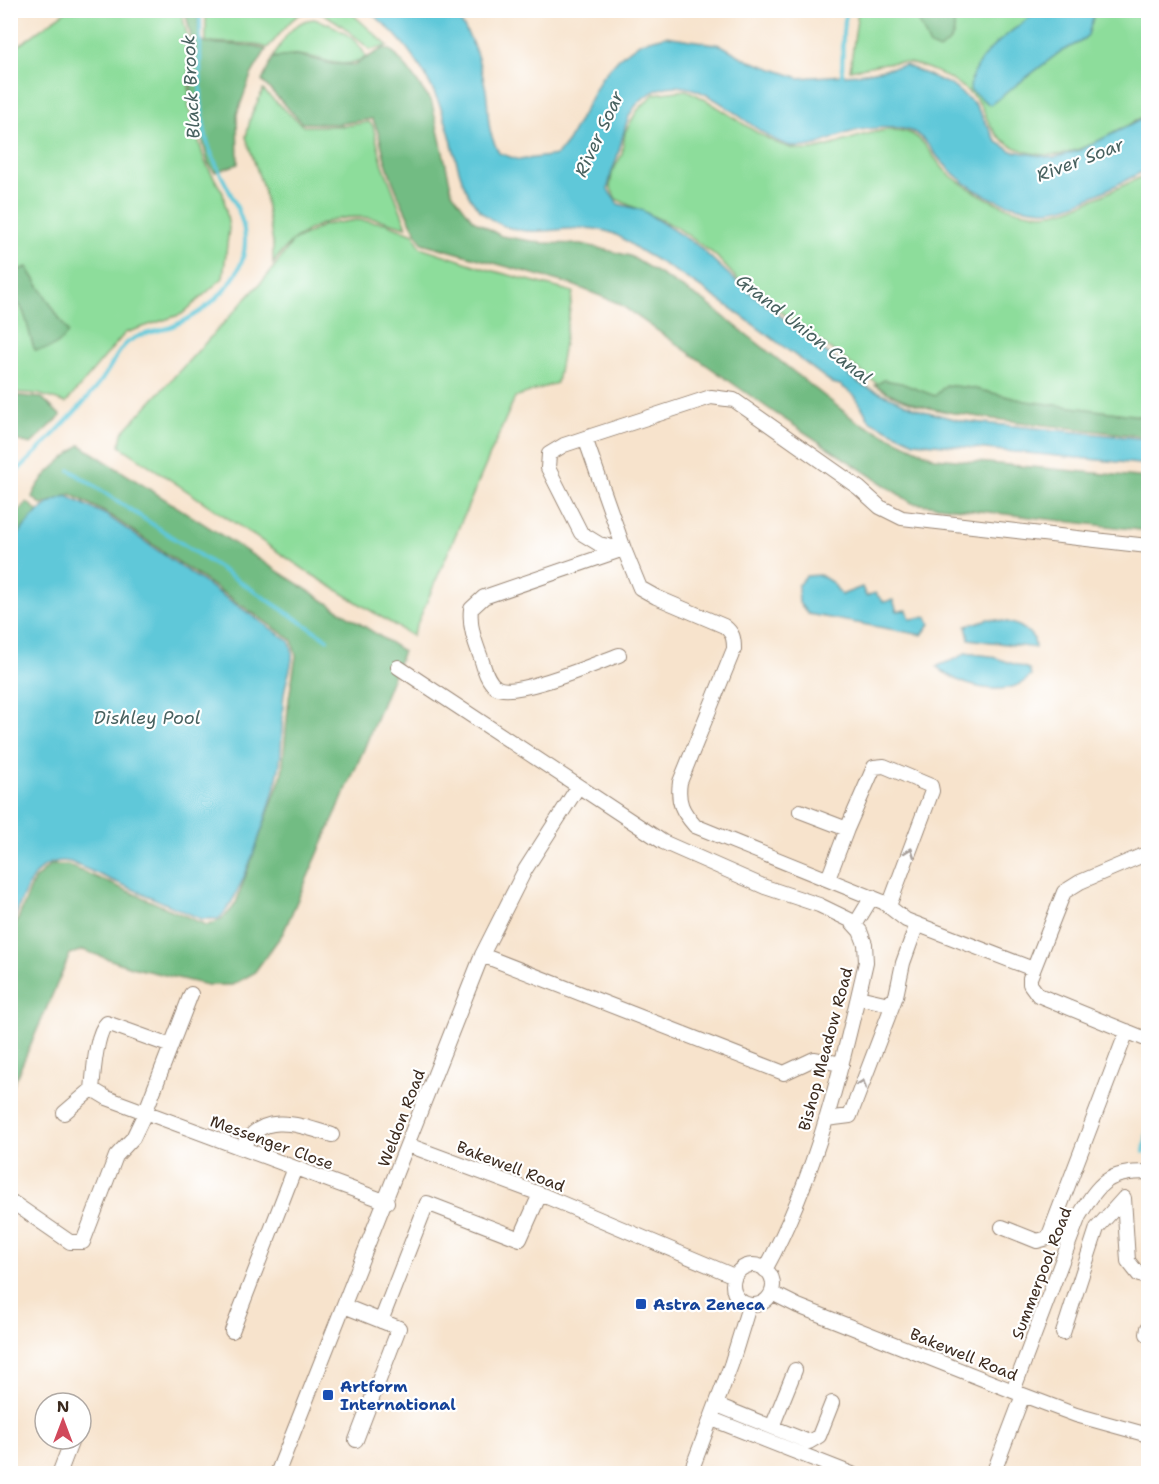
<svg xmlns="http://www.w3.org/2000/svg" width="1159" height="1484" font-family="'Shantell Sans',sans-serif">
<rect width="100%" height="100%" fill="#fff"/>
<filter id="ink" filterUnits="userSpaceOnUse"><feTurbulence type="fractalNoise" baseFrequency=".0167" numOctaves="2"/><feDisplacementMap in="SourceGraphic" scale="12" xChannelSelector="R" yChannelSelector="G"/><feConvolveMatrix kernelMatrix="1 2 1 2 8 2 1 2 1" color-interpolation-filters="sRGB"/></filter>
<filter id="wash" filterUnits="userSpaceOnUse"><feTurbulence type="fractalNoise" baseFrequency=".008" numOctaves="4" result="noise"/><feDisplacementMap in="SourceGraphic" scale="24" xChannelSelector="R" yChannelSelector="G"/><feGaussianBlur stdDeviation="1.35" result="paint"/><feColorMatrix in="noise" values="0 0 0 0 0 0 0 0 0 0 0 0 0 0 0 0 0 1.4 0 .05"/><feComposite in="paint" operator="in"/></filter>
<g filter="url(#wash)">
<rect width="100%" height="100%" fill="#f7e3cc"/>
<path fill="#8ddd9b" stroke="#64845c" stroke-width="1.5" d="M66 11H181L189 42V108L205 162 223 193 229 228 223 278 182 314 125 333 66 403 38 394 11 392 10 52Z
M206 11H349L388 46 370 50C357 38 325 6 305 12 289 17 279 38 267 48L255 44 206 42Z
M858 11H1148V114C1123 127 1080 155 1052 155 1029 155 1004 147 992 128 986 120 984 108 977 100 960 82 933 68 909 63 891 60 868 67 850 70Z
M314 19C333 24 358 37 366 57 339 73 324 56 297 55 290 54 281 57 273 58 282 41 293 20 314 19Z
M263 90 303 126H344L369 122 373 126 382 162 407 227C397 225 387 221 376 219 334 211 295 230 273 264V243L264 191 246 137 251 116Z
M686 90C725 105 770 153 810 150 838 148 882 120 912 134 928 142 936 165 951 176 978 196 1018 218 1052 213 1079 209 1122 185 1148 174V435L887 391 737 279 715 255 676 227 616 199 610 187 612 173 622 154 625 132 637 111 654 94Z
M356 220 386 223 414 234 420 247 486 269 573 292 557 383 515 397 412 636 311 574 120 446 122 433 268 275 293 241 324 225Z"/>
<path fill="#72bc83" stroke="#567350" stroke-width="1.5" d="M185 11H198L199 39 206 43 255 46 266 50 251 75 237 114 238 164 215 172 208 163 191 94 192 41Z
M914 11H957C949 29 963 34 939 50L930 46Z
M384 48 392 51 408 69 432 103 452 192 473 220 501 236 543 243 582 244 630 256 704 301 856 421 935 458 1148 478V531L912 503 775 413 618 303 573 285 422 243C407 217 394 188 385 159 381 145 380 131 372 119L338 124 302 123 262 81 273 58 297 55 333 64 354 65Z
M27 267 68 332C61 345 50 350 35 350 27 334 28 306 11 297V273Z
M884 380 901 383 935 396 946 385 972 388 1026 401 1148 417V437C1100 431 1051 426 1002 420 958 414 913 410 875 385Z
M11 395 42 398 61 416 31 444 11 439Z
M80 445 403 651 364 749 283 933 254 973 232 985H207L131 967 83 950 70 954 11 1090V936L34 880 50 865H68L206 925C220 923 229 914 236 903L282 774 289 698 296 656 292 640 108 514 71 494 42 505 32 497C41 474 63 460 80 445Z
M27 502 38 511 11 546V519Z"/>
<path fill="#5ec8d9" stroke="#4c797c" stroke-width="1.5" d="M368 11H452C472 33 480 61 486 90 490 118 485 126 499 153L519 160 557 155 568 141 602 77 619 58 641 42 666 36 721 45 747 60 799 78 859 74 905 65 951 85 975 104 997 142 1012 151 1054 158 1080 150 1148 116V169C1123 181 1070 212 1043 210 1004 208 969 192 943 163 933 153 924 135 911 131 895 125 865 128 848 133 831 138 815 149 796 147 750 141 699 58 646 96 626 111 625 129 619 151 615 166 609 174 608 190L618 204 642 210 697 245 737 282 846 368 849 376 862 385 920 410 962 421 1148 439V465L914 442 870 421 855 396 840 385 832 383C770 337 711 290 644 253 633 247 621 235 609 232 569 219 530 246 489 218 459 197 457 156 447 125 433 80 406 38 368 11Z
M1038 11H1095L1088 35 1080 42 1060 52 990 105 970 90C970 55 1015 30 1038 11Z
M67 496 106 515 289 641C298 658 286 676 284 694 281 717 283 740 280 763 276 793 241 903 218 919H201L70 862C31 855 22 900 11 929V547C23 526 42 502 67 496Z
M820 575 833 583 841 595 862 587 866 596 875 593 884 602 893 600 897 611 907 610 910 619 927 617 930 624 922 635 808 614 799 603 798 585 806 576Z
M988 619C1005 621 1023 623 1034 639L1035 648 969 639 966 626Z
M965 653 990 656 1029 669 1031 676C1006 700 961 687 937 667 942 662 953 663 965 653Z"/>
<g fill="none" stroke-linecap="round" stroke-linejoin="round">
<path stroke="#5ec8d9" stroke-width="4" d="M842 78 843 31 847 10
M70 470 327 639
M10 478C40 449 69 420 95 389 106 376 113 360 123 347 136 332 157 333 173 326 207 312 246 279 245 240 245 210 218 176 209 147 197 112 201 49 200 10
M1144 1152 1148 1127"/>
</g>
</g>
<g filter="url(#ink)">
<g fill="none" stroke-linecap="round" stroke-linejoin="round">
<defs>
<path id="minor" d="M585 438 564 445 549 454 548 468 581 533 599 544 622 549
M619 655C597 663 513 699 496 687 487 681 484 668 481 658 475 642 469 626 471 609L484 597 624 549
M398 667 663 842 765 887 819 905 850 920 860 931 865 944 866 962C842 1067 817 1175 765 1270
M800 811 847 829 828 879
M847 829 874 767 884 766 931 786 932 791 889 906
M1148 853 1080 882 1064 892 1030 978V984L1038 995 1148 1040
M855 925 872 897
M482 955 784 1073 814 1059 842 1064
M1033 969 906 920 883 902 695 826C682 811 677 802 680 782L734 649C734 638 733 633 724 626L656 597 640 588 624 549 585 438 711 397 734 400 859 488 880 507 902 518 1148 546
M858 997 889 1004 896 996 903 963 917 924
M171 1046 107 1023C95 1034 94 1073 92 1089L107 1098 387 1202
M64 1113 92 1089
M826 1119 850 1116 896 996
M408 1145 540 1194 734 1276
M242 1148C262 1110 299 1125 332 1135
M1124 1198 1128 1261 1139 1275 1148 1277
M15 1204 70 1242H83L116 1156 133 1138 145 1113 191 994
M1002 1227 1037 1241 1048 1238 1127 1031
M733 1285a20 20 0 1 1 40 0a20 20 0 1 1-40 0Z
M772 1293 798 1306 1023 1395 1076 1415 1148 1435
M344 1306 399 1328 356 1440
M381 1321 427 1203 520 1239 540 1194
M232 1331 295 1168
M1063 1333 1097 1228 1124 1198
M1147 1334 1148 1328
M1013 1391 1079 1216C1100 1182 1107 1172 1148 1172
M717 1405 809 1442 819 1436 832 1403
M712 1419 852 1474
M772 1427 795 1370
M59 1474 72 1440
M277 1474 482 955 525 870 578 787
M690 1474 731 1365 749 1306
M993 1474 1023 1395"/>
</defs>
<use href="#minor" stroke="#998675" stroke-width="16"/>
<use href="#minor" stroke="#fff" stroke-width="14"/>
</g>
<defs><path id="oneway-chevron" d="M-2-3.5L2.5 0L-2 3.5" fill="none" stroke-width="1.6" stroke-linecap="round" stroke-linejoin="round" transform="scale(1.5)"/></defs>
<g stroke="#a79f9a">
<use href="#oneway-chevron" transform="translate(910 852) rotate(-69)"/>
<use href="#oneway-chevron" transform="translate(862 1084) rotate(-69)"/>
</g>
</g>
<g fill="#1a4fb4" stroke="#fff" stroke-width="2">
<rect x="635" y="1298" width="12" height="12" rx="3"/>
<rect x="322" y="1389" width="12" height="12" rx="3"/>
</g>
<g text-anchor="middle" stroke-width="4.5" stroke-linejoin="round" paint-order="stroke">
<g font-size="16" fill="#3b2a1e" stroke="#fff">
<text transform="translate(825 1049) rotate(-75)" y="6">Bishop Meadow Road</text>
<text transform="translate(401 1118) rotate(-69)" y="6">Weldon Road</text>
<text transform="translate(272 1142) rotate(20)" y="6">Messenger Close</text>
<text transform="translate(511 1166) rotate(21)" y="6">Bakewell Road</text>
<text transform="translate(1041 1273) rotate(-69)" y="6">Summerpool Road</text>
<text transform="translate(964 1354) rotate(22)" y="6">Bakewell Road</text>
</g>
<g font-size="16" font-weight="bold" fill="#164399" stroke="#fff" text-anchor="start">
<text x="653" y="1310">Astra Zeneca</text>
<text x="340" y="1392">Artform<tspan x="340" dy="18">International</tspan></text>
</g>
<g font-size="18" font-style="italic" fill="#47615f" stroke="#fff">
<text transform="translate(191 87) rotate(-93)" y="6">Black Brook</text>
<text transform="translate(599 134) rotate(-65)" y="6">River Soar</text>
<text transform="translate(1080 160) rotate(-21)" y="6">River Soar</text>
<text transform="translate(804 329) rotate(38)" y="6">Grand Union Canal</text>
<text x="147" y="724">Dishley Pool</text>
</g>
</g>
<rect width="1159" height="1484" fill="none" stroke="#fff" stroke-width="36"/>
<g transform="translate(63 1421)"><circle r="28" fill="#ffffff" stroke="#b1aaa5" stroke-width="1.5"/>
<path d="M0-4.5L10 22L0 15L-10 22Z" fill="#d1495b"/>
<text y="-9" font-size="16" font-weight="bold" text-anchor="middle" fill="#3b2a1e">N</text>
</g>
</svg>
